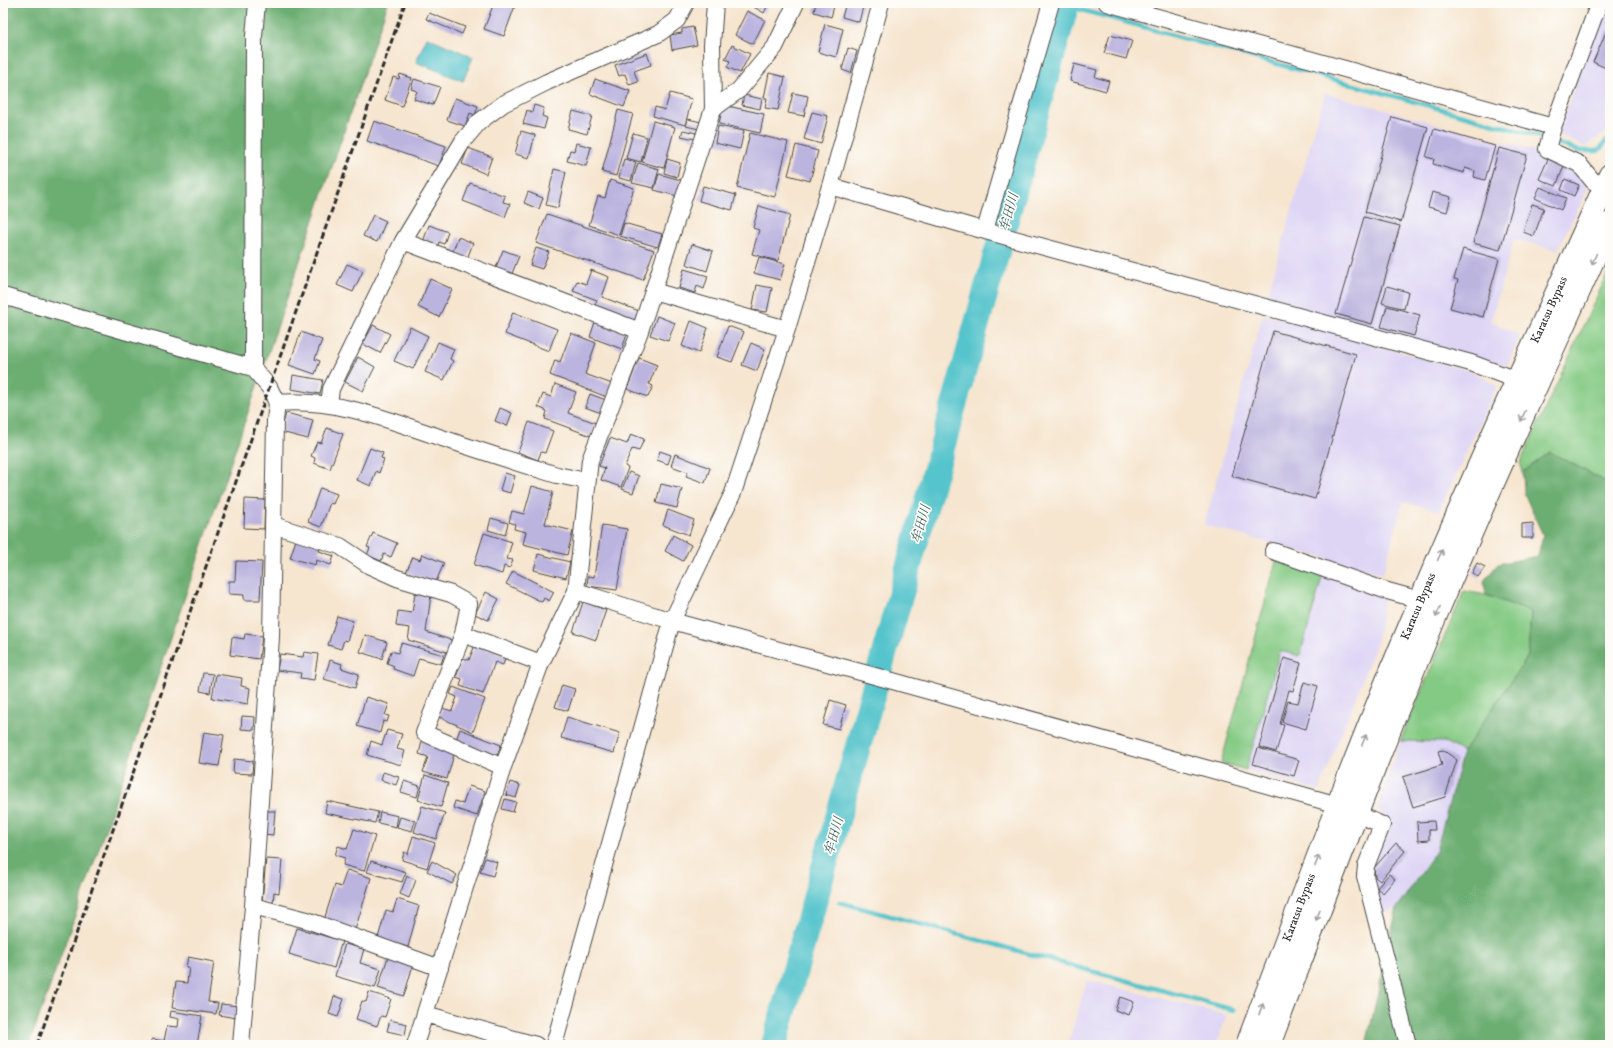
<svg xmlns="http://www.w3.org/2000/svg" width="1613" height="1048" font-family="'IM FELL DW Pica','Noto Serif JP',serif">
<rect width="100%" height="100%" fill="#fdfcf7"/>
<filter id="ink" filterUnits="userSpaceOnUse"><feTurbulence type="fractalNoise" baseFrequency=".025" numOctaves="2"/><feDisplacementMap in="SourceGraphic" scale="8" xChannelSelector="R" yChannelSelector="G"/><feConvolveMatrix kernelMatrix="1 2 1 2 8 2 1 2 1" color-interpolation-filters="sRGB"/></filter>
<filter id="wash" filterUnits="userSpaceOnUse"><feTurbulence type="fractalNoise" baseFrequency=".012" numOctaves="4" result="noise"/><feDisplacementMap in="SourceGraphic" scale="16" xChannelSelector="R" yChannelSelector="G"/><feGaussianBlur stdDeviation="0.9" result="paint"/><feColorMatrix in="noise" values="0 0 0 0 0 0 0 0 0 0 0 0 0 0 0 0 0 1.4 0 .05"/><feComposite in="paint" operator="in"/></filter>
<g filter="url(#wash)">
<rect width="100%" height="100%" fill="#f6e5cf"/>
<path fill="#ded5f5" d="M1604 3H1610V130L1584 147 1558 134Z
M1325 93 1539 152 1576 169 1588 189 1557 250 1514 239 1491 321 1520 336 1507 366 1266 301Z
M1263 314 1473 372 1497 386 1439 511 1403 502 1383 574 1204 525Z
M1323 574 1384 596 1377 642 1319 791 1246 770 1280 650 1300 656Z
M1400 741 1445 742 1463 752 1436 851 1397 908 1379 915 1368 874 1387 821 1377 808Z
M1087 980 1227 1015 1216 1045H1068Z"/>
<path fill="#85ca84" stroke="#587a58" d="M1610 268V484L1550 452 1523 472 1520 463Z
M1277 558 1323 574 1300 656 1280 651 1246 770 1221 763Z
M1464 591 1486 595 1531 612 1528 656 1463 752 1445 742 1400 741Z"/>
<path fill="#6cae72" stroke="#4c6c4e" d="M3 3H388L96 857 29 1045H3Z
M1550 452 1610 484V1045H1366L1397 908 1436 851 1463 752 1528 656 1531 612 1486 595 1484 581 1498 564 1538 556 1543 535 1524 493 1523 472Z"/>
<path fill="#57c4cc" stroke="#41787c" d="M427 37 473 57 463 81 416 62Z"/>
<g fill="none" stroke-linecap="round" stroke-linejoin="round">
<path stroke="#57c4cc" stroke-width="4.5" d="M1067 6 1535 135 1579 151H1598L1610 137
M839 902 1234 1010"/>
<path stroke="#57c4cc" stroke-width="26" d="M774 1045 1067 3"/>
</g>
<g id="blocks">
<path fill="#bbb4df" d="M494 3H516L504 36 484 29Z
M747 3H769L764 13Z
M816 3H835L831 17 814 12Z
M846 3H864L859 22 842 17Z
M747 11 765 20 753 44 735 35Z
M429 13 465 27 462 34 426 19Z
M825 24 843 29 836 57 818 52Z
M693 27 697 45 672 50 670 35 682 33V29Z
M1607 30 1610 31V64L1608 69 1593 62Z
M1110 35 1132 41 1126 59 1104 53Z
M732 45 750 54 740 73 727 67 730 61 725 59Z
M848 48 857 51 851 73 842 70Z
M647 53 651 65 634 71 638 82 629 85 625 74 619 76 615 65Z
M1074 64 1097 70 1095 77 1109 81 1106 91 1070 81Z
M769 73 785 77 778 110 765 108 767 98H764Z
M400 74 412 78 402 106 385 100 393 77 399 79Z
M414 79 440 87 433 105 414 99 417 91 411 89Z
M595 79 630 91 624 107 590 94Z
M670 93 692 99 685 125 653 116 655 107 665 110Z
M793 93 808 96 804 116 788 113Z
M744 95 762 99 760 109 742 105Z
M455 98 478 106 475 115 470 113 465 126 447 120Z
M534 105 544 108 542 116 547 118 544 129 523 124 527 110 532 112Z
M723 105 764 114 760 133 719 124Z
M618 110 633 114 616 176 602 172Z
M573 111 592 116 587 134 568 129Z
M812 112 828 116 821 144 804 139Z
M1392 117 1428 127 1401 222 1365 212Z
M688 119 701 122 699 129 686 126Z
M374 121 446 146 439 166 367 141Z
M653 121 675 127 664 168 642 162Z
M718 126 744 131 740 149 715 143Z
M1434 129 1495 146 1485 180 1474 177 1475 171 1465 168 1464 173 1433 164 1434 159 1426 157Z
M683 130 696 133 695 139 681 136Z
M521 131 535 135 529 158 515 154Z
M633 133 647 137 641 162 626 158Z
M750 133 788 142 775 197 737 188Z
M576 143 591 147 586 166 567 161 570 150 574 151Z
M796 145 818 151 810 181 788 175Z
M468 148 492 157 486 174 462 164Z
M1499 148 1527 155 1500 250 1473 243Z
M624 159 636 162 631 181 619 178Z
M667 159 680 163 677 177 664 173Z
M1548 159 1564 166 1556 186 1539 179Z
M638 163 659 169 654 188 632 183Z
M554 169 566 172 558 208 546 205Z
M659 174 681 180 677 196 654 190Z
M1565 179 1579 185 1574 196 1561 190Z
M610 180 634 188 619 235 589 225 598 196 605 198Z
M470 183 505 196 503 202 510 204 505 217 463 201Z
M703 186 736 195 732 210 699 201Z
M1540 187 1566 198 1561 210 1535 198Z
M528 192 543 198 539 209 524 203Z
M1432 192 1451 197 1447 212 1428 207Z
M1532 204 1544 208 1534 236 1523 232Z
M759 206 790 215 778 261 752 254 759 230 753 228Z
M547 214 654 250 643 280 536 243Z
M373 215 386 221 377 242 363 236Z
M1364 217 1400 226 1372 324 1336 314Z
M624 223 662 234 658 247 620 236Z
M429 225 448 232 444 244 439 242 437 247 423 242Z
M458 237 473 243 467 259 452 254Z
M692 244 713 251 707 271 686 264Z
M536 248 549 252 542 269 530 265Z
M1463 249 1499 259 1483 317 1450 308 1458 280 1454 279Z
M503 250 519 256 511 276 495 270Z
M759 257 785 264 780 280 754 273Z
M347 264 363 271 353 292 337 285Z
M684 269 708 276 704 289 697 286 695 293 679 288Z
M591 270 609 277 602 297 639 311 634 322 594 307 597 300 573 291 577 281 586 284Z
M430 279 452 289 439 317 418 307Z
M757 285 772 288 767 312 752 310Z
M1387 286 1408 292 1404 309 1382 303Z
M1387 306 1420 315 1414 336 1381 327Z
M513 312 557 329 549 351 505 334Z
M657 316 675 323 668 341 650 335Z
M596 319 627 334 622 349 590 337Z
M691 321 708 328 699 353 682 346Z
M373 325 390 334 380 353 363 344Z
M728 326 744 332 732 362 717 357Z
M410 327 428 336 413 369 394 361Z
M1273 331 1356 354 1315 499 1232 476Z
M301 332 322 340 315 359 320 361 315 374 289 365Z
M571 333 596 343 585 374 612 384 607 397 550 375 555 360 560 362Z
M438 342 454 349 450 359 453 361 444 380 425 372Z
M751 343 765 349 757 371 742 365Z
M358 357 375 367 363 391 345 382Z
M639 358 657 365 649 384 653 386 648 397 627 389Z
M293 375 323 380 320 394 291 389Z
M555 384 576 392 568 413 596 423 591 436 545 419 547 411 538 407 543 394 551 397Z
M590 394 606 400 601 413 585 407Z
M500 408 512 413 507 426 495 421Z
M286 413 313 420 308 439 281 432Z
M529 422 553 431 545 453 541 452 538 460 518 452Z
M327 428 343 434 330 469 314 463 315 458 311 456 317 442 321 443Z
M631 434 644 439 639 451 632 449 625 466 628 468 621 487 601 480 605 468 599 466 610 438 627 444Z
M370 448 383 453 381 458 384 459 379 473 376 471 371 486 357 480Z
M660 451 671 455 668 464 657 460Z
M675 454 710 468 705 483 686 476 688 472 671 466Z
M629 472 639 476 633 493 622 489Z
M505 473 515 476 510 493 500 490Z
M661 484 682 489 677 508 656 503Z
M532 486 553 492 545 524 573 531 567 555 523 544 526 532 514 529 515 524 509 522 512 511 524 514Z
M320 488 337 494 333 504 330 503 321 527 308 522Z
M245 499 265 500 264 529 244 528Z
M668 510 694 520 689 535 663 525Z
M491 518 508 523 505 535 488 530Z
M1533 523V538H1522V524Z
M602 525 627 529 617 590 587 586 588 576 594 577Z
M373 533 397 543 391 557 384 554 381 561 367 555 370 548 367 547Z
M484 533 512 542 507 559 513 560 510 568 504 566 502 574 474 565Z
M673 535 691 545 683 561 665 551Z
M297 537 321 545 319 551 334 556 331 565 316 560 315 565 290 558Z
M422 554 444 563 435 584 406 572 413 557 420 560Z
M538 554 570 562 566 578 534 570Z
M236 561 262 562 260 600H244V595L229 594V581H235Z
M1477 563 1485 567 1478 577 1472 573Z
M513 571 554 592 549 601 544 598 542 602 506 584Z
M486 592 499 599 488 620 475 614Z
M415 593 431 595 426 632 454 641 450 653 408 640 410 628 396 626 398 611 412 613Z
M583 602 606 610 596 640 573 632Z
M337 616 353 621 347 641 344 640 341 649 328 645Z
M245 634 262 636 259 659 230 655 232 637 244 639Z
M365 635 387 642 382 659 360 652Z
M401 643 444 655 441 664 419 658 413 676 393 669 394 666 387 663 391 651 398 653Z
M475 645 506 656 503 665 495 662 483 694 460 686 462 679 456 677 463 658 469 660Z
M304 652 318 654 314 680 300 678 301 673 277 670 280 654 303 657Z
M1284 658 1301 663 1293 691 1289 690 1280 724 1284 725 1276 752 1259 747Z
M330 660 342 664 341 668 359 674 355 688 324 679Z
M203 673 213 674 210 693 200 691Z
M216 674 242 678 241 686 250 688 248 704 212 698Z
M1304 682 1318 686 1306 729 1282 722 1288 701 1298 703Z
M562 685 575 689 568 711 555 707Z
M453 687 485 699 473 732 439 717 442 708 452 711 457 697 450 694Z
M366 697 389 704 385 715 389 716 387 722 383 721 380 733 357 726Z
M830 700 846 705 839 729 823 725Z
M242 716 255 717 254 730 241 729Z
M567 717 620 733 614 753 561 738Z
M460 729 501 745 497 756 456 740Z
M387 730 402 734 397 749 405 751 401 765 367 755 371 741 382 745Z
M204 732 224 735 219 766 199 763Z
M422 741 455 751 447 779 423 772 428 757 419 754Z
M1258 748 1299 760 1294 776 1253 764Z
M1443 750 1457 760 1445 797 1413 807 1403 777 1442 765 1438 751Z
M234 759 253 761 252 774 233 773Z
M383 772 399 777 396 785 381 780Z
M425 775 448 783 441 807 418 800Z
M404 781 420 786 417 797 401 792Z
M510 782 520 785 516 798 506 795Z
M469 786 485 791 477 816 453 808 455 801 463 804Z
M505 799 516 802 513 812 502 809Z
M327 801 378 812 375 823 325 813Z
M422 806 445 813 436 839 414 832Z
M266 811H275L273 835 264 834Z
M380 812 398 816 396 827 378 823Z
M400 817 415 821 412 831 397 827Z
M1434 821 1435 830H1429V840L1418 841 1417 822Z
M354 829 375 836 364 871 343 865 345 858 335 855 338 846 347 849Z
M413 836 435 843 427 868 402 860 404 852 408 854Z
M1396 843 1405 851 1380 881 1375 877 1374 868Z
M485 858 497 862 493 876 480 872Z
M266 859 282 860 279 893 274 892 273 903 262 902Z
M371 861 406 872 402 882 367 872Z
M432 861 457 875 452 884 427 871Z
M347 870 371 878 355 930 324 920 335 885 341 887Z
M1389 874 1395 879 1383 893 1377 888Z
M407 876 416 880 409 898 400 894Z
M397 899 419 906 408 947 378 938 386 910 393 912Z
M297 928 342 941 334 968 289 954Z
M345 944 364 949 360 963 381 969 375 988 335 976Z
M188 957 214 962 208 1002 218 1003 216 1014 172 1008 176 982 187 983 189 967H186Z
M388 957 413 965 404 996 378 988Z
M369 992 391 999 385 1017 381 1016 377 1026 356 1019 362 1001 366 1002Z
M334 996 344 999 338 1017 329 1014Z
M1120 997 1134 1002 1129 1015 1115 1010Z
M221 1004 238 1006 236 1018 219 1015Z
M171 1011 202 1016 197 1045H151L152 1039 164 1041 167 1026 178 1027 179 1019 170 1017Z
M390 1020 407 1024 405 1035 387 1031Z"/>
</g>
</g>
<g filter="url(#ink)">
<use href="#blocks" fill-opacity="0" stroke="#494744" stroke-width="1"/>
<g fill="none" stroke-linecap="round" stroke-linejoin="round">
<defs>
<path id="street" d="M1107 3 1553 127
M1599 3 1553 127 1547 149 1579 164 1593 181 1604 188
M713 109 739 90 775 47 796 3
M830 186 989 232 1471 363 1527 384
M985 230 1051 3
M403 241 640 331
M653 291 787 329
M3 296 253 368 269 387 277 403 275 421 271 637 253 906 241 1045
M253 368 254 36 257 3
M277 403C335 398 385 419 439 437 478 450 518 463 557 475L587 481
M329 404 331 389 403 241 463 141 479 122 503 104 547 82 658 34 677 20 686 3
M273 525 340 546 370 566 397 578 451 594 469 604 463 634 424 733 503 767
M1273 551 1384 590 1420 600
M576 591 672 621 864 673 1338 805 1382 825 1366 866 1365 876 1408 1045
M463 634 541 663
M253 906 307 920 440 968
M425 1014 536 1045
M415 1045 503 767 541 663 576 591 590 460 640 331 713 109 712 45 715 3
M554 1045 672 621 733 493 787 329 830 186 881 3"/>
<g id="highway">
<path id="s1" d="M1247 1045C1303 896 1358 746 1421 599 1481 457 1546 316 1610 175"/>
<path d="M1269 1045C1324 899 1379 752 1439 608 1494 478 1552 351 1610 223"/>
</g>
</defs>
<use href="#street" stroke="#494744" stroke-width="18"/>
<use href="#highway" stroke="#494744" stroke-width="24"/>
<use href="#street" stroke="#fff" stroke-width="16"/>
<use href="#highway" stroke="#fff" stroke-width="22"/>
<path stroke="#2b2b2b" stroke-width="3" stroke-dasharray="6 3" stroke-linecap="butt" d="M37 1045 405 3"/>
</g>
<defs><path id="oneway-shaft" d="M-6 0H5M1.5-3L5.5 0L1.5 3" fill="none" stroke-width="1.6" stroke-linecap="round" stroke-linejoin="round"/></defs>
<g stroke="#a0a0a0">
<use href="#oneway-shaft" transform="translate(1594 259) rotate(114)"/>
<use href="#oneway-shaft" transform="translate(1523 416) rotate(114)"/>
<use href="#oneway-shaft" transform="translate(1440 555) rotate(-66)"/>
<use href="#oneway-shaft" transform="translate(1438 612) rotate(112)"/>
<use href="#oneway-shaft" transform="translate(1364 740) rotate(-68)"/>
<use href="#oneway-shaft" transform="translate(1317 861) rotate(-69)"/>
<use href="#oneway-shaft" transform="translate(1318 915) rotate(111)"/>
<use href="#oneway-shaft" transform="translate(1261 1009) rotate(-69)"/>
</g>
</g>
<g text-anchor="middle" stroke-width="3.5" stroke-linejoin="round" paint-order="stroke">
<g font-size="12" fill="#2b2b2b" stroke="#fdfcf7">
<text dy="4" stroke="none"><textPath href="#s1" startOffset="795">Karatsu Bypass</textPath></text>
<text dy="4" stroke="none"><textPath href="#s1" startOffset="471">Karatsu Bypass</textPath></text>
<text dy="4" stroke="none"><textPath href="#s1" startOffset="147">Karatsu Bypass</textPath></text>
</g>
<g font-size="13" font-style="italic" fill="#3a6163" stroke="#fdfcf7">
<text transform="translate(1008 212) rotate(-74)" y="5">牟田川</text>
<text transform="translate(920 524) rotate(-74)" y="5">牟田川</text>
<text transform="translate(833 836) rotate(-74)" y="5">牟田川</text>
</g>
</g>
<rect width="1613" height="1048" fill="none" stroke="#fdfcf7" stroke-width="16"/>
</svg>
